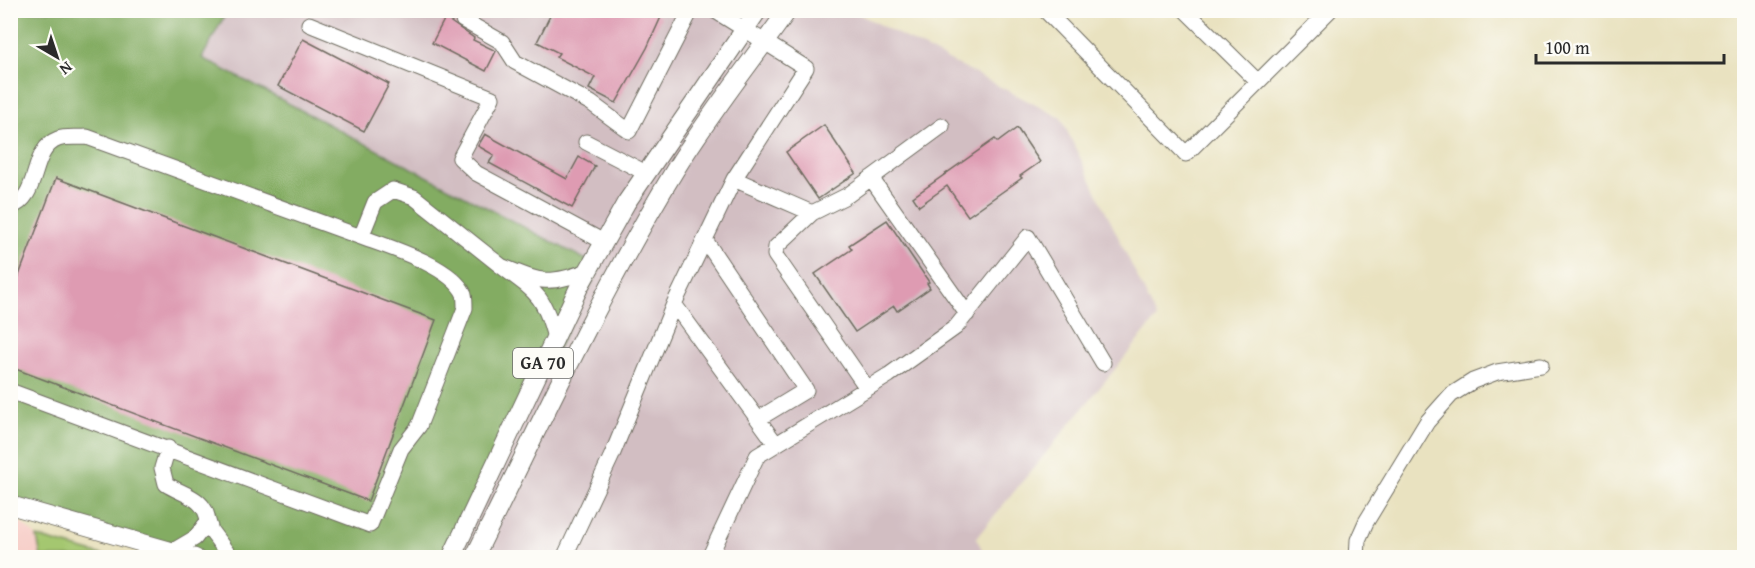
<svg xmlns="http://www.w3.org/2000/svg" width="1755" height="568" font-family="'Gentium Book Plus',serif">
<rect width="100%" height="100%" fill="#fdfcf7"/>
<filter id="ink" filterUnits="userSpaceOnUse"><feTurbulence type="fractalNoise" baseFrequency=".0167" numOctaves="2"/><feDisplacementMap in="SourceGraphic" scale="12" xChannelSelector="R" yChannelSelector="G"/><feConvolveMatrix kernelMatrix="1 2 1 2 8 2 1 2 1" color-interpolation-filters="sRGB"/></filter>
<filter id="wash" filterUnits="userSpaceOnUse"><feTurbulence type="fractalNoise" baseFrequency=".008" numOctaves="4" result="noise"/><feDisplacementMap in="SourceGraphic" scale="24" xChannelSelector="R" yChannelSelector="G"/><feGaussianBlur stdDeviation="1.35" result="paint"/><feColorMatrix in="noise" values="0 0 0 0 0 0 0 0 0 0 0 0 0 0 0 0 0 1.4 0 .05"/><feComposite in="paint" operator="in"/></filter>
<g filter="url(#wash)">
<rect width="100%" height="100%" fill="#e9e2c0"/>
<path fill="#f7d0ca" d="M10 513 37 537 41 557H11Z"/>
<path fill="#d2bec2" d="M227 11H853L1061 118 1157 318 976 538 986 557H450L600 267 202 58Z"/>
<path fill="#a4c770" stroke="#68794e" stroke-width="1.5" d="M37 537 109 557H41Z"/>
<path fill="#83ac62" stroke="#576c46" stroke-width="1.5" d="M10 11H227L202 58 600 267 450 557H172L11 511Z"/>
<g id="blocks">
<path fill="#de9bb2" d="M553 10H650L661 17 647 48 616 103 589 89 595 77 556 57 559 53 537 42Z
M445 18 474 38 473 40 496 51 486 71 432 43Z
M303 39 389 84 364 131 278 86Z
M824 125 856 173 818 199 786 152Z
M1017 128 1040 162 1020 176 1022 178 968 216 947 186 919 206 913 197 995 139 998 142Z
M485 134 567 179 579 157 595 166 572 208 489 163 494 155 478 146Z
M56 178 436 320 368 501 10 367V299Z
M887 220 929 282 927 283 930 288 897 311 894 306 855 332 815 274 852 249 849 245Z"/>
</g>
</g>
<g filter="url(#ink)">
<use href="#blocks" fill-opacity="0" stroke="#6e6b5f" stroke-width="1.5"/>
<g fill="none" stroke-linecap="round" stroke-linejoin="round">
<defs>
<path id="minor" d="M1045 10 1186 154 1330 10
M1185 10 1258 82
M463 20 502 42 515 62 591 103 629 131 691 10
M309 24 492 98 460 158 476 173 604 242
M586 142 646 173
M871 178 967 314
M734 179 812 213 848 195 942 126
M10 207C41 198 29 150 58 139 66 136 78 138 87 137L361 237
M812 213 776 247 775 255 867 388
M705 240 806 390 758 419
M674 304 776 444
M555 338C544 295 536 292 501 266 541 282 546 286 588 271
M10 391 370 525 401 449 419 426 465 308C465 304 465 298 464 294 452 266 388 247 361 237L375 202 393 190 414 197 501 266
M168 448 162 468 166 484C183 495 205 497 208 521
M173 551 195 538 208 521 211 531 231 558
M564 558 612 455 674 304 734 179 806 68 714 10
M709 558 757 456 889 375 956 327 1028 237 1103 363
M1357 558 1358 540 1366 522 1427 422 1451 395 1473 381 1497 372 1541 365"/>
<path id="major" d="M10 505 195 558
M451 558 580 285 626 203 758 10
M474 558C539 427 599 295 675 170 708 116 751 62 788 10"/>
</defs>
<use href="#minor" stroke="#6e6b5f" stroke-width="17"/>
<use href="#major" stroke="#6e6b5f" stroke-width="20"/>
<use href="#minor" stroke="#fff" stroke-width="15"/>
<use href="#major" stroke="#fff" stroke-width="18"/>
</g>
</g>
<g text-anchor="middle" stroke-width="6" stroke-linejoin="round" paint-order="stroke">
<rect fill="#fdfcf7" stroke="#6a6a68" stroke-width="1.5" x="513" y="348" width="60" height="30" rx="4.5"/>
<g font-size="18" font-weight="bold" fill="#2b2b2b">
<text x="543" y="369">GA 70</text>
</g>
</g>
<rect width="1755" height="568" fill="none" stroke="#fdfcf7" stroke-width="36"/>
<g transform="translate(57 57) rotate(141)" stroke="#fdfcf7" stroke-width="4.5" paint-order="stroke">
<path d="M0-4.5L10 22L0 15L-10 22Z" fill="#2b2b2b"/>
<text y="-9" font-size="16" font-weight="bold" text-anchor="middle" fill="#2b2b2b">N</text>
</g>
<path d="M1536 54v9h188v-9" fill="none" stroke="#2b2b2b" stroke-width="3"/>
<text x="1545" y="54" font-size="18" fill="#2b2b2b" stroke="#fdfcf7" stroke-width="4.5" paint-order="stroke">100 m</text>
</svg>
